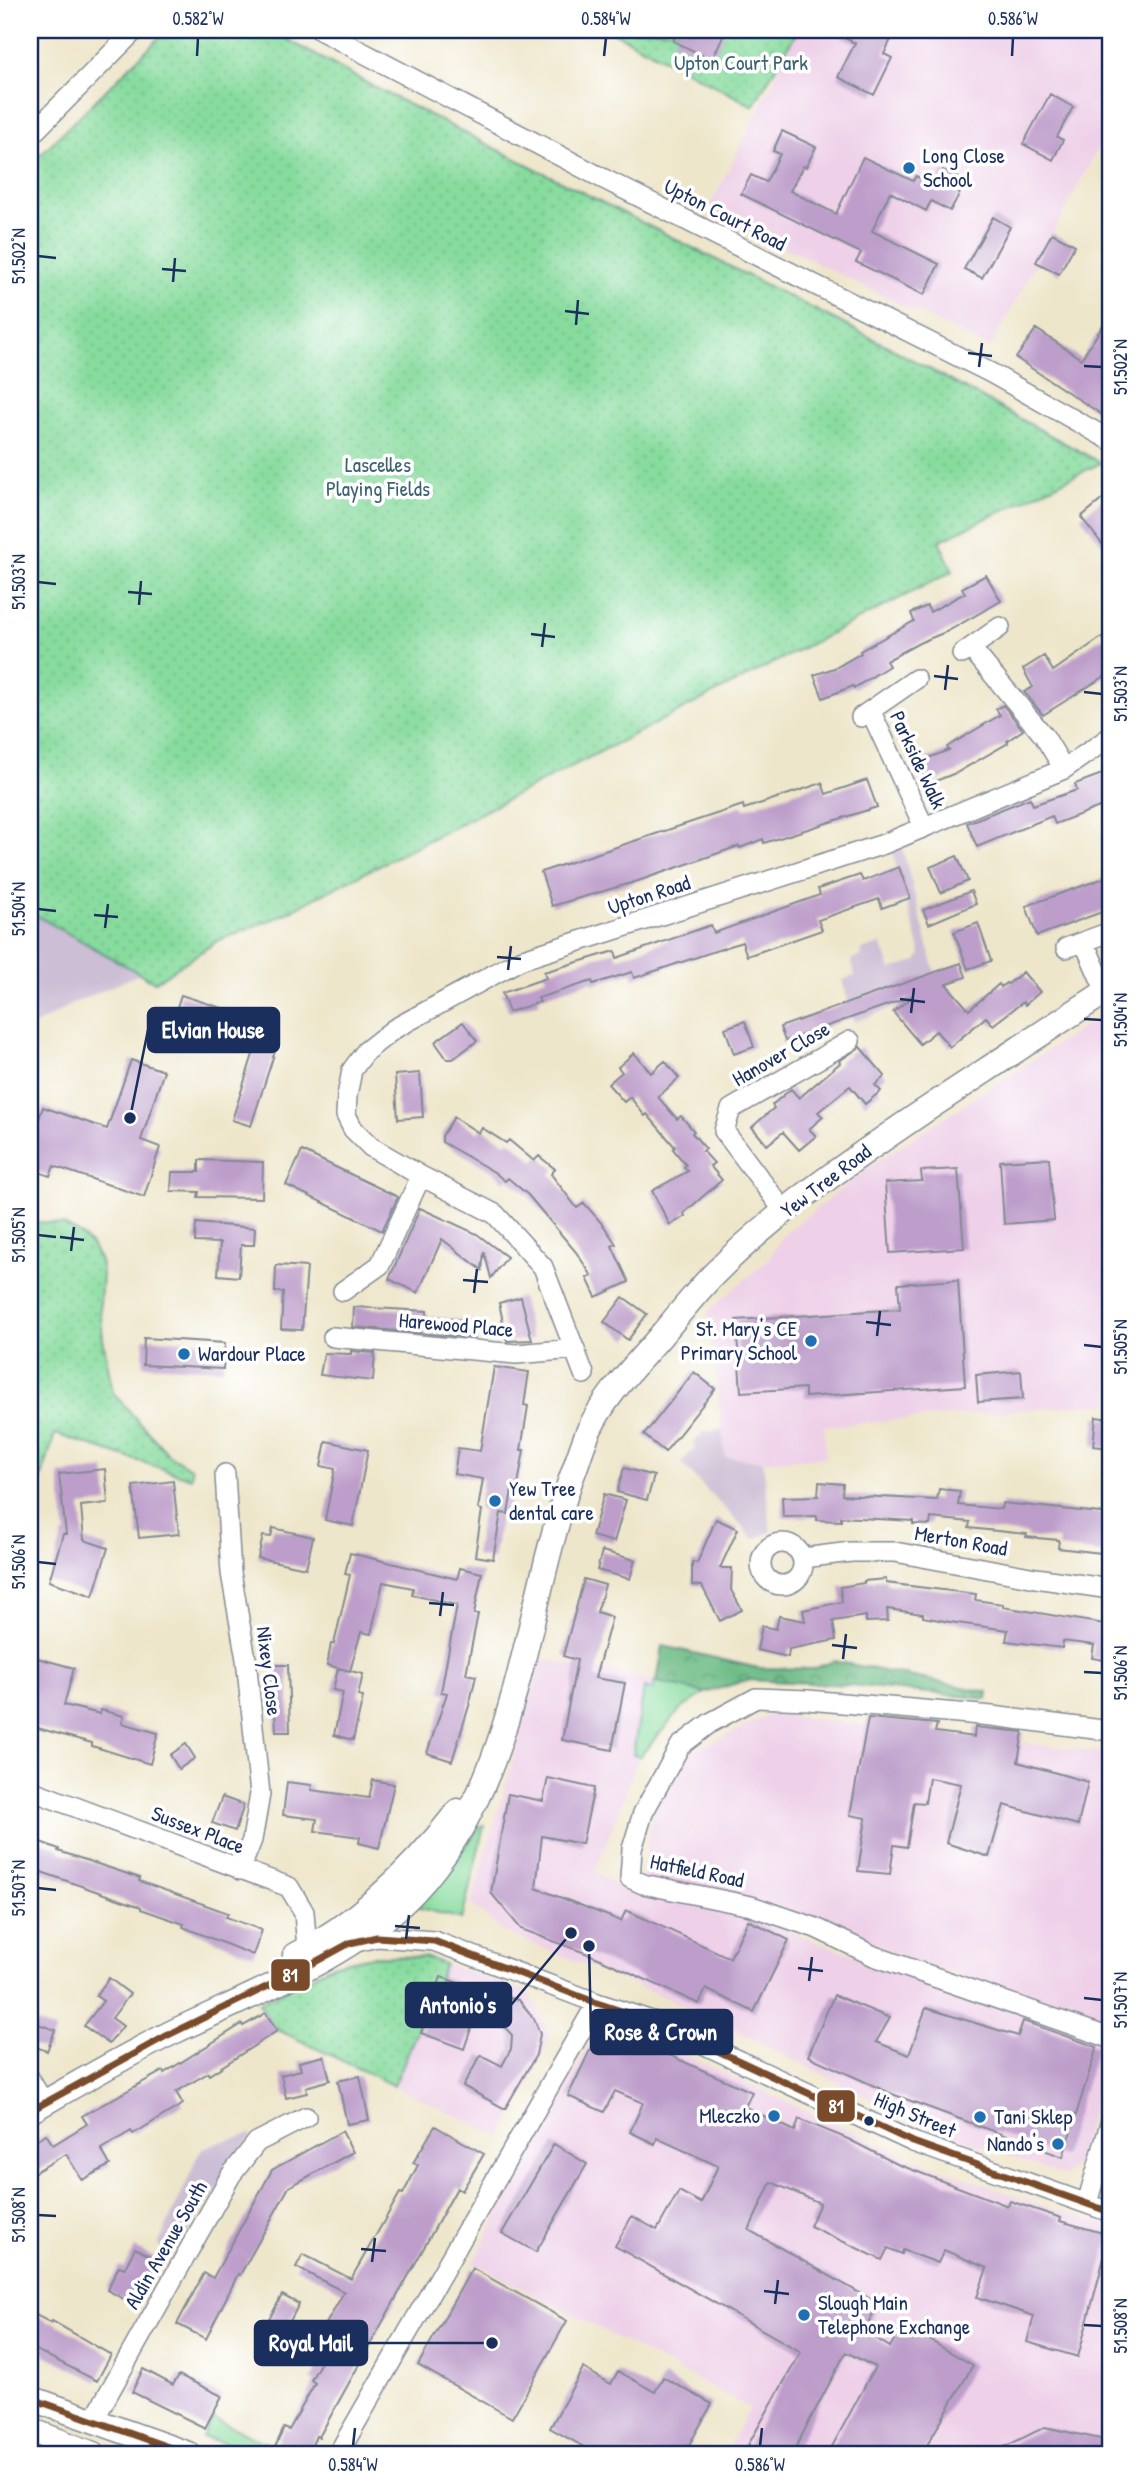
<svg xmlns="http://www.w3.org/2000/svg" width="1140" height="2484" font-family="'Patrick Hand',sans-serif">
<defs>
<pattern id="forest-crowns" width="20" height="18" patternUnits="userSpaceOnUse" patternTransform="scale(1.75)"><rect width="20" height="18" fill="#6cbb84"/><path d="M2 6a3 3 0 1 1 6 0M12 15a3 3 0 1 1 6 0" fill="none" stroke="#58986f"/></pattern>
<pattern id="park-dots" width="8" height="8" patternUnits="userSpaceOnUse" patternTransform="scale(1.75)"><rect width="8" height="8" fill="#86db9d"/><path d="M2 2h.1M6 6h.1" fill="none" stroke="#73bc8a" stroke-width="1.8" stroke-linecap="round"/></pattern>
</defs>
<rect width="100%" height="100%" fill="#fff"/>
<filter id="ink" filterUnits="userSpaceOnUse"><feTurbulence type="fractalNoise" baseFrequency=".0143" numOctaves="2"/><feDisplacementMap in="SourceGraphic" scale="14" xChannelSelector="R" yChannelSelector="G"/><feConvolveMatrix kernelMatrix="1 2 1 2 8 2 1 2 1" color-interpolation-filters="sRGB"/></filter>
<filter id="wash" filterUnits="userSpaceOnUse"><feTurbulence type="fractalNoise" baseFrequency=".00686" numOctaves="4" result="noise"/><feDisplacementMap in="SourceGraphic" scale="28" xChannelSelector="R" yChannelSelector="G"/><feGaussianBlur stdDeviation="1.57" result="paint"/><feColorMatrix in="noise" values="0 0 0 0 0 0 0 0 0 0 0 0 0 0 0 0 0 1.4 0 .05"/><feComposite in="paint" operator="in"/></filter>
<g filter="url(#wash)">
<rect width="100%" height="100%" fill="#eee6ca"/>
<path fill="#eed0e8" d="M799 30H1110V127L990 348 708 210Z
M1110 1010V1403L824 1426 826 1457 763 1461 725 1457 708 1311 768 1260 784 1234 879 1160Z
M542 1659 656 1681 639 1757 595 1872 620 1887 750 1913 806 1938 1095 2039 1108 2052 1077 2162 1065 2176 921 2124 697 2010 504 1932 471 1904Z
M771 1714 1110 1753V2024L899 1956 832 1922 642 1881 652 1814 681 1757Z
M445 1964 528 1992 550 2036 532 2079 501 2137 394 2086Z
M625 2028 906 2156 1052 2209 1110 2225V2454H724L750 2408 473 2262 594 2035Z"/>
<path fill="#ccbed4" d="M902 847 940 991 854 1022 842 980 855 976 851 959 862 956 861 950 881 944 891 970 917 961 921 954 892 850Z
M30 912 142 973 74 1003 30 1028Z
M722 1430 725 1457 763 1461 771 1532 754 1539 681 1463 696 1447 693 1443 704 1432Z
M250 2134 252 2136 175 2252 158 2245 201 2150 223 2141Z"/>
<path fill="#86db9d" stroke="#50857e" stroke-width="2" d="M655 1681 705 1693 680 1710 640 1756 633 1754 644 1688 653 1690Z
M481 1825 484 1826 462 1919 416 1907 451 1866Z
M213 2418 289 2454H270L202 2437Z"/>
<path fill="url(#forest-crowns)" stroke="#447571" stroke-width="2" d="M663 1646 758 1668 813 1669 834 1661 988 1692 987 1699 851 1685 747 1680 705 1693 657 1682Z"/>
<path fill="url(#park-dots)" stroke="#50857e" stroke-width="2" d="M167 30H270L374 87 887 346 1101 463 939 541 953 571 278 917 219 940 155 982 30 912V165Z
M609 30H798L753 106Z
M30 1221 64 1225 77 1232 91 1245 100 1261 102 1274 100 1304 103 1339 113 1393 168 1454 192 1469 191 1478 55 1434 30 1515Z
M372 1956 424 1957 445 1964 394 2086 274 2028 259 2003 335 1964Z"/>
<g id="blocks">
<path fill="#bd9ecb" d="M678 30H726L712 60 673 41Z
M829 30H882L893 35 884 54 892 58 874 95 838 77 855 43Z
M1050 94 1073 107 1057 137 1063 140 1053 160 1023 144Z
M782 131 816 147 806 167 803 166 790 191 836 214 863 157 913 181 916 176 935 186 943 170 966 182 950 211 931 201 926 211 890 192 872 231 939 264 924 295 856 262 861 253 741 194 751 175 766 182 780 154 773 151Z
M993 217 1010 227 982 278 964 269Z
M1052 233 1075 245 1059 274 1036 262Z
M1110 315V420L1016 358 1036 329 1081 359Z
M1110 493V554L1081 517Z
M986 575 1001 601 948 631 919 643 886 661 889 666 854 688 853 686 823 698 814 675 837 667 861 653 860 651 914 621 911 613 927 606 930 612 965 593 962 588Z
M1102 637 1110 647V673L1043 715 1024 692 1033 687 1023 669 1044 656 1053 671Z
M1003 705 1023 730 1007 741 1008 743 958 772 926 785 918 762 949 750 947 747 1000 715 996 709Z
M1110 771V803L1055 824 1052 816 977 847 967 823 1030 798 1033 805 1077 790 1075 784Z
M867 780 877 807 764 843 763 839 740 848 739 846 638 881 552 906 541 872 743 805 744 809 822 783 826 794Z
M957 856 968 881 941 893 930 867Z
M899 867 910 898 882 908 879 899 818 920 822 930 747 956 742 942 634 978 632 972 593 984 592 981 538 998 540 1002 509 1012 502 993 546 978 544 972 615 951 617 958 711 925 714 933 820 895 818 889 860 875 863 881Z
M1110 876V909L1037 936 1026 906Z
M971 891 976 904 929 924 923 910Z
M978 923 991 961 968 969 954 932Z
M961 963 966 977 946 984 969 1010 999 984 1001 987 1006 983 1008 984 1023 972 1040 992 1025 1005 1023 1002 993 1025 986 1017 950 1047 936 1031 920 1044 893 1012 913 996 785 1041 780 1027Z
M181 995 259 1020 252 1040 174 1016Z
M745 1021 754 1047 734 1054 725 1028Z
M463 1022 477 1041 453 1059H447L435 1042Z
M257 1042 276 1048 251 1126 232 1120Z
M860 1047 885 1076 875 1085 881 1091 865 1104 850 1086 818 1112 823 1117 809 1129 816 1136 799 1150 783 1132 767 1145 752 1127 774 1108 772 1105 791 1089 799 1098 840 1063 839 1061Z
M634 1053 651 1073 665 1061 679 1078 658 1097 677 1119 681 1116 694 1131 692 1133 706 1149 703 1151 714 1163 710 1166 722 1180 684 1213 685 1216 670 1225 652 1191 688 1171 684 1167 686 1165 673 1149 675 1147 647 1114 645 1116 630 1097 624 1102 608 1084 622 1072 618 1067Z
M131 1060 164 1071 141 1140 160 1147 144 1197 54 1166 50 1176 30 1169V1145L43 1107 107 1129Z
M420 1073 423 1117 398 1119 395 1075Z
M454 1117 479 1133 482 1128 506 1143 509 1140 534 1161 539 1156 555 1169 551 1174 577 1208 584 1203 604 1226 616 1244 612 1246 629 1282 596 1297 587 1278 592 1276 576 1252 528 1195 508 1178 505 1181 494 1172 442 1142V1136Z
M302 1151 398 1197 382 1231 286 1185Z
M1049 1158 1054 1220 1004 1224 1000 1161Z
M199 1160 263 1162 262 1198 198 1197 199 1192 171 1191 172 1172H199Z
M958 1169 964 1248 890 1253 885 1183 922 1181 921 1171Z
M420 1208 477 1234 507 1257 491 1278 484 1251 482 1270 442 1239 418 1293 389 1279Z
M196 1223 255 1228 254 1245H241L239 1277 218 1275 220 1243 195 1242Z
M276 1265 307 1267 302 1330 281 1329 283 1292H275Z
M958 1280 965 1386 805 1397V1388L741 1392 736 1320 900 1309 898 1284Z
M521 1297 532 1340 507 1341 499 1303Z
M623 1297 647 1314 628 1340 604 1322Z
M354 1307 427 1311V1316L476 1322 474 1338 353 1327Z
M144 1338 225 1343 223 1369 143 1365Z
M351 1351 375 1353 373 1381 320 1375 324 1353 351 1354Z
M494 1367 529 1372 524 1405 528 1406 521 1450H524L518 1485 513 1484 508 1514 501 1513 493 1559 475 1556 482 1510 478 1509 483 1479 454 1474 458 1448 480 1451Z
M1021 1371 1023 1399 978 1402 976 1375Z
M694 1372 715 1389 665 1452 644 1435Z
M1096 1417 1110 1419V1448L1093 1446Z
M326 1441 368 1450 353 1526 325 1520 335 1469 321 1466Z
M624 1468 654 1476 647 1500 617 1492Z
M105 1469 108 1503 81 1506 84 1540 108 1548 93 1596 49 1581 63 1534H66L59 1474Z
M173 1481 179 1534 139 1538 133 1486Z
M819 1482 843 1484 842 1495 937 1500 939 1489 960 1491 958 1505 1001 1509 1002 1503 1110 1514V1554L1058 1548 1059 1540 1026 1537 1027 1534 969 1528 970 1522 931 1518 930 1525 913 1524V1521L841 1517V1521L817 1520V1516L783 1517 782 1497 818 1496Z
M604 1494 626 1500 614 1542 592 1536Z
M716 1519 738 1529 720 1568H732L731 1590 742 1610 720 1621 702 1586 692 1585V1562L697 1563Z
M273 1528 313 1537 306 1568 258 1558 263 1536 271 1537Z
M602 1551 635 1560 630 1579 597 1570Z
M350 1553 457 1579 460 1568 482 1573 474 1614H478L466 1674 476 1676 469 1706 452 1761 427 1753 447 1693 441 1692 457 1605 412 1595 413 1588 383 1582 371 1634 361 1632 350 1671 327 1665 331 1644H334L350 1575 345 1574Z
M584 1579 605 1585 597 1612 612 1617 595 1678 625 1683 612 1750 562 1740 577 1660 563 1656Z
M886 1579V1583L976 1594 975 1600 1003 1604V1607L1110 1625V1661L1092 1658 1094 1645 1063 1641 1062 1648 1006 1641 1008 1630 950 1622 923 1617V1614L887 1609 888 1621 866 1622V1616L833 1621 836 1640 789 1649 788 1657 757 1650 762 1626 776 1629 779 1616 805 1621 803 1610 842 1602 840 1587 864 1583V1581Z
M30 1656 74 1668 64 1705 100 1714 101 1710 124 1716 122 1723 158 1733 150 1764 92 1746V1743L30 1726Z
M273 1665H288L290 1732H276Z
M338 1668 363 1674 358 1696 363 1697 353 1740 334 1735 343 1692 333 1690Z
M868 1718 937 1724 935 1732 974 1737 975 1727 1023 1732 1018 1762 1088 1782 1078 1825 1004 1805 989 1857 946 1843 961 1784 929 1778 925 1803 914 1802 907 1847 894 1845 890 1874 858 1871 866 1818 850 1815Z
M186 1744 195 1758 179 1769 170 1755Z
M548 1778 594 1788 582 1844 542 1836 536 1888 621 1921 626 1910 730 1958 748 1920 789 1940 754 2012 706 1989 699 2004 596 1957 521 1929 491 1893 508 1794 543 1801Z
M373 1780 394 1784 379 1848 359 1843 360 1837 315 1831 317 1819 283 1815 287 1782 312 1785 311 1790 369 1798Z
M222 1797 244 1805 235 1831 212 1823Z
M30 1838 59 1849 58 1851 140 1878 139 1881 228 1913 226 1917 262 1930 253 1955 183 1927 184 1924 141 1909V1907L30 1868Z
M441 1977 484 1992 519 2000 534 2019 540 2034 536 2055 505 2109 463 2086 481 2055 502 2066 511 2049 512 2035 501 2023 476 2014 464 2049 421 2033Z
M109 1978 130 1994 112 2018 123 2026 109 2044 84 2026 103 2001 96 1996Z
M834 1995 890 2018 876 2042 909 2055 926 2008 1018 2036 1023 2021 1097 2047 1063 2157 892 2094 808 2056Z
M266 2013 277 2031 209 2075 208 2073 176 2092 183 2104 133 2134 131 2131 101 2149 110 2165 82 2180 66 2154 30 2175V2144L46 2134 53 2145 87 2124 82 2116 163 2071 164 2073 242 2024 243 2026Z
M30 2021 55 2030 47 2051 30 2045Z
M614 2036H626L752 2092 745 2107 795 2131 799 2119 848 2139 897 2164 1008 2206 1010 2201 1061 2218 1060 2221 1110 2235 1078 2357 1027 2342 1034 2316 977 2297 987 2268 944 2250 938 2263 903 2250 902 2254 888 2248 882 2260 810 2226 820 2203 771 2182 749 2230 879 2304 864 2331 890 2347 903 2325 973 2365 922 2454H828L875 2367 846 2352 792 2454H764L748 2445 801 2352 615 2246 632 2216 657 2230 679 2191 701 2203 718 2166 657 2138 655 2144 630 2132 643 2103 615 2091 604 2112 568 2096 590 2050 601 2040Z
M324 2056 330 2080 306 2087 307 2093 286 2098 281 2075 301 2070 299 2062Z
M360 2076 369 2120 347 2124 338 2081Z
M435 2126 484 2154 462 2191 457 2188 319 2437 316 2436 308 2454H292L275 2447 284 2428 289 2430 315 2383 311 2380 327 2351 314 2345 344 2292 296 2267 303 2254 351 2279 400 2193 403 2194 418 2165 413 2163Z
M342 2131 353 2152 289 2187 240 2275 238 2274 206 2339 177 2324 204 2273 213 2278 272 2170Z
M554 2144 587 2164 536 2252 502 2233Z
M135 2248 159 2261 135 2305 107 2290 119 2266 125 2268Z
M472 2268 567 2321 512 2418 418 2365Z
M282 2295 299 2304 282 2336 265 2327Z
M30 2312 51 2323 52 2321 111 2355 97 2381 30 2347Z
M583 2368 611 2384 618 2371 655 2392 663 2377 712 2404 684 2454H597L550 2428Z
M143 2369 173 2385 179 2375 222 2396 205 2428 132 2392Z
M1045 2427 1110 2441V2454H990Z"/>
</g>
</g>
<g filter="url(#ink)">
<use href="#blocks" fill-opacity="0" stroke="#848a94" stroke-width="2"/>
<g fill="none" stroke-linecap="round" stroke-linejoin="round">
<defs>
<path id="minor" d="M320 30 602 178 991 373 1110 440
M30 136 135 30
M971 648 1044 736 1064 769
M962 654 1000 627
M871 712 924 827
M861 717 916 679
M1084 942 1106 992
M1066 948 1110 932
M784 1211 724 1131 731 1109 850 1041
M343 1291 380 1265 421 1176
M333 1337 516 1354 575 1349
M584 1374 543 1267 495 1214 421 1176 371 1147 353 1129 346 1115 347 1096 352 1070 366 1051 394 1029 520 960 884 844 1064 769 1110 737
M225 1474 231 1573 246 1659 260 1794 252 1840 240 1870
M761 1564a21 21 0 1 1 42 0a21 21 0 1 1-42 0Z
M803 1558 851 1552H895L1036 1578 1110 1589
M1110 1731 992 1716 808 1700 756 1698 710 1723 680 1746 643 1813 632 1849 630 1878 643 1884 751 1906 816 1928 874 1956 1110 2038
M30 1790 289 1887 304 1912 307 1949
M356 1942 377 1937 434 1941 597 2003 658 2023 913 2142 1110 2212
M30 2080 44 2103
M1087 2203 1110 2124
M93 2421 231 2175 257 2142 306 2117
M338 2454 597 2003"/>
<path id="major" d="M295 1955C360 1922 413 1869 458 1811
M30 2111C77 2084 124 2056 173 2032 251 1995 353 1956 413 1893 520 1781 522 1615 572 1476 578 1461 582 1445 589 1430 605 1396 634 1367 658 1339 676 1318 693 1296 712 1276 773 1214 846 1164 918 1115 982 1073 1046 1030 1110 989
M30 2398 188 2454
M30 2430 93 2454"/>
</defs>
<use href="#minor" stroke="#848a94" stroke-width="22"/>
<use href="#major" stroke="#848a94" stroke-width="27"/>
<use href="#minor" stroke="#fff" stroke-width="19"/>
<use href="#major" stroke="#fff" stroke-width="24"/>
<defs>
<path id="bus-1" d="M30 2111 168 2035 295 1973 350 1943 377 1937 434 1941 597 2003 658 2023 913 2142 1110 2212
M30 2398 188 2454"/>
</defs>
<use href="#bus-1" stroke="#fff" stroke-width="12"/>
<use href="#bus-1" stroke="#7a4b2a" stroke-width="7"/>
</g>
</g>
<path fill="none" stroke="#1b2f5e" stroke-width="2.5" d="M197 56 198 38M604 56 606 38M1012 56 1013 38M38 256 56 258M162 269 186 271M173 282 175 258M565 311 589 314M576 325 578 300M968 353 992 356M1084 366 1102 367M979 367 982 343M38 582 56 584M128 592 152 594M139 605 141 581M531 634 555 637M542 647 545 623M934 676 958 679M945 690 948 665M1084 692 1102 694M38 909 56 911M94 915 118 917M105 928 108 904M497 957 521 959M508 970 511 946M900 999 925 1002M911 1013 914 988M1084 1019 1102 1020M38 1235 56 1237M60 1237 84 1240M71 1251 74 1227M463 1280 488 1282M474 1293 477 1269M866 1322 891 1325M877 1336 880 1311M1084 1345 1102 1347M38 1562 56 1564M429 1603 454 1605M440 1616 443 1592M832 1645 857 1648M843 1659 846 1634M1084 1672 1102 1673M38 1888 56 1890M395 1926 420 1928M406 1939 409 1915M798 1968 823 1971M809 1981 812 1957M1084 1998 1102 2000M38 2215 56 2216M361 2249 386 2251M372 2262 375 2238M764 2291 789 2294M775 2304 778 2280M1084 2325 1102 2326M353 2446 355 2428M760 2446 762 2428"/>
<g fill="#1f6fb2" stroke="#fff" stroke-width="2.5">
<circle cx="909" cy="168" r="7"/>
<circle cx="811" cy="1341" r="7"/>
<circle cx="184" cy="1354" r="7"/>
<circle cx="495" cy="1501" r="7"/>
<circle cx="774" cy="2116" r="7"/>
<circle cx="980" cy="2117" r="7"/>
<circle cx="1058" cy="2144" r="7"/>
<circle cx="804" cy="2315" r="7"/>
</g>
<circle fill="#1b2f5e" stroke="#fff" stroke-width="2.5" cx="869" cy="2121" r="6"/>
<g text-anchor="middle" stroke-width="7" stroke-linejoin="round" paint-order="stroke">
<g font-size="21" fill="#3b6371" stroke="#fff">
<text x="741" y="70">Upton Court Park</text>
<text x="378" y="472">Lascelles<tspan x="378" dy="24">Playing Fields</tspan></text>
</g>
<g font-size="21" fill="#1b2f5e" stroke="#fff" text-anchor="start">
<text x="923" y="163">Long Close<tspan x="923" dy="24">School</tspan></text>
<text x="797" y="1336" text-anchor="end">St. Mary's CE<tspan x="797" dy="24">Primary School</tspan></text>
<text x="198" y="1361">Wardour Place</text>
<text x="509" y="1496">Yew Tree<tspan x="509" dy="24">dental care</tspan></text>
<text x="760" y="2123" text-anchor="end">Mleczko</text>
<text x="994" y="2124">Tani Sklep</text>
<text x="1044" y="2151" text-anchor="end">Nando's</text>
<text x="818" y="2310">Slough Main<tspan x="818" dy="24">Telephone Exchange</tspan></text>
</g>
<g font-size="21" fill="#1b2f5e" stroke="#fff">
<text transform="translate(725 215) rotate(27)" y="7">Upton Court Road</text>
<text transform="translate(918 760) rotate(65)" y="7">Parkside Walk</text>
<text transform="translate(649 895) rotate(-18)" y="7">Upton Road</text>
<text transform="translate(781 1054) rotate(-30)" y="7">Hanover Close</text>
<text transform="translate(826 1181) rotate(-37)" y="7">Yew Tree Road</text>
<text transform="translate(456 1325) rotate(5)" y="7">Harewood Place</text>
<text transform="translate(961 1541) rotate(10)" y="7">Merton Road</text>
<text transform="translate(269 1671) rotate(83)" y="7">Nixey Close</text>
<text transform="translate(198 1830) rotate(21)" y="7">Sussex Place</text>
<text transform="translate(697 1871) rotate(12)" y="7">Hatfield Road</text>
<text transform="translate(915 2115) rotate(23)" y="7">High Street</text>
<text transform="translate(166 2245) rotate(-60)" y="7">Aldin Avenue South</text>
</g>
</g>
<path fill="none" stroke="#1b2f5e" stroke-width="2.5" d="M130 1118L148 1030M571 1933L511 2005M589 1946L591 2032M492 2343L367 2343"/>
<g fill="#1b2f5e" stroke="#fff" stroke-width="2.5">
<circle cx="130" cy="1118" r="7"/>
<circle cx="571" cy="1933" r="7"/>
<circle cx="589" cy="1946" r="7"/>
<circle cx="492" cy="2343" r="7"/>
</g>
<g fill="#1b2f5e" stroke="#1b2f5e" stroke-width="2.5">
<rect x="148" y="1008" width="131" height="44" rx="7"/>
<rect x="406" y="1983" width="105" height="44" rx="7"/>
<rect x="591" y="2010" width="141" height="44" rx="7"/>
<rect x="255" y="2321" width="112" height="44" rx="7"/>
</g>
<g font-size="23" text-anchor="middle" font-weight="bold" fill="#fff">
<text x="213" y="1038">Elvian House</text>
<text x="458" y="2013">Antonio's</text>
<text x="661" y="2040">Rose &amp; Crown</text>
<text x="311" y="2351">Royal Mail</text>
</g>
<g stroke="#fff" stroke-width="2.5">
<rect x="270" y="1958" width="41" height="34" rx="7" fill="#7a4b2a"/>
<rect x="816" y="2089" width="40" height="34" rx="7" fill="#7a4b2a"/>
</g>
<g font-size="19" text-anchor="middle" font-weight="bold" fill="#fff">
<text x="290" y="1982">81</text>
<text x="836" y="2113">81</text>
</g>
<rect width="1140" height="2484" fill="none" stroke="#fff" stroke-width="77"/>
<rect x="38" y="38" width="1064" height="2408" fill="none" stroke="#1b2f5e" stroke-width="2.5"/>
<g font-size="18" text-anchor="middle" fill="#1b2f5e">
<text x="198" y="25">0.582°W</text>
<text x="606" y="25">0.584°W</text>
<text x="1013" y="25">0.586°W</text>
<text transform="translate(19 256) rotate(-90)" y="6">51.502°N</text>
<text transform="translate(1121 367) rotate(-90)" y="6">51.502°N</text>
<text transform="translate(19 582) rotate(-90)" y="6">51.503°N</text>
<text transform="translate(1121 694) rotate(-90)" y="6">51.503°N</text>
<text transform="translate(19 909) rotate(-90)" y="6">51.504°N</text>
<text transform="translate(1121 1020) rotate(-90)" y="6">51.504°N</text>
<text transform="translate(19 1235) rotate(-90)" y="6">51.505°N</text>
<text transform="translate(1121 1347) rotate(-90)" y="6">51.505°N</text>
<text transform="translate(19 1562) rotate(-90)" y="6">51.506°N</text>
<text transform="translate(1121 1673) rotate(-90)" y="6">51.506°N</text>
<text transform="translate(19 1888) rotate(-90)" y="6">51.507°N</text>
<text transform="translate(1121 2000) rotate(-90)" y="6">51.507°N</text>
<text transform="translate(19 2215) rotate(-90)" y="6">51.508°N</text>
<text transform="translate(1121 2326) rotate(-90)" y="6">51.508°N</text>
<text x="353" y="2471">0.584°W</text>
<text x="760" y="2471">0.586°W</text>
</g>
</svg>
